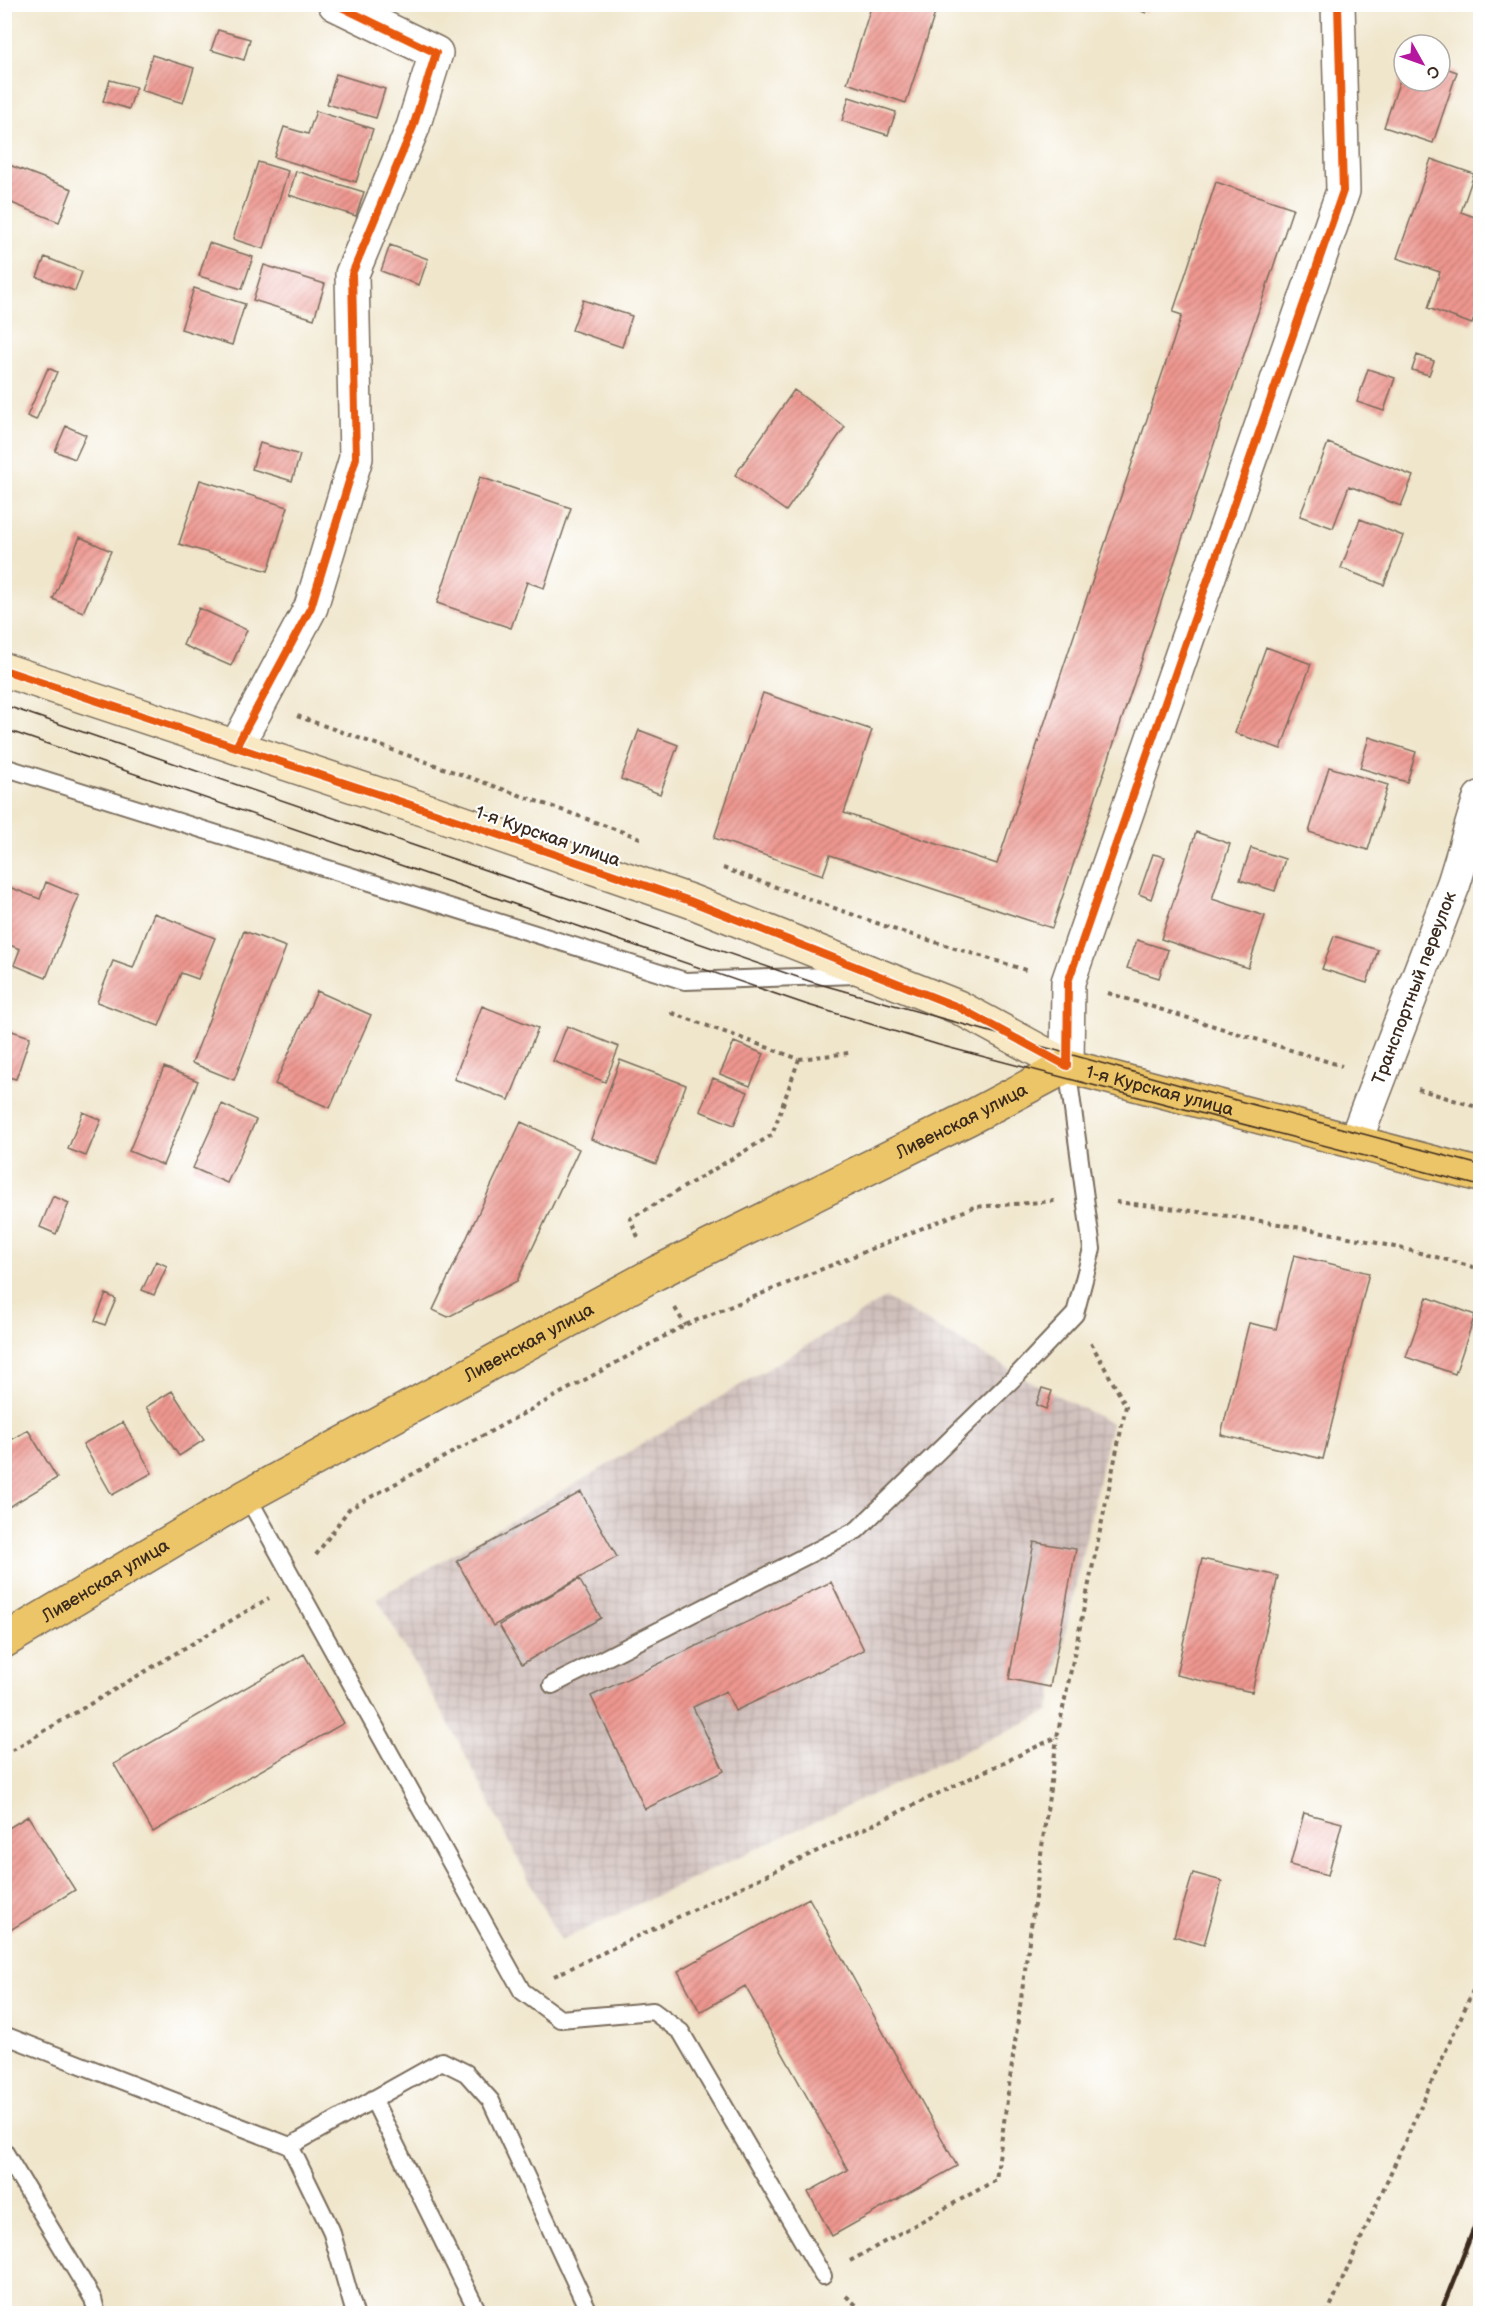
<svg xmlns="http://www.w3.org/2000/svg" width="1485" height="2318" font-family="'Balsamiq Sans',sans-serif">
<defs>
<pattern id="industrial-grid" width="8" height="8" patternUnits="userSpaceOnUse" patternTransform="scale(1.5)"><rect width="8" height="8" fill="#d0c0bc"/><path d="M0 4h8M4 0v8" fill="none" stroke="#b4a5a1"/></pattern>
<pattern id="building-hatch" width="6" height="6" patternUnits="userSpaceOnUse" patternTransform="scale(1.5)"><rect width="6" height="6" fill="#ee9790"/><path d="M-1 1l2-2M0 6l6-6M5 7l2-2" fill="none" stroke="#c27b75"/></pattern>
</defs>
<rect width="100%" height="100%" fill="#fff"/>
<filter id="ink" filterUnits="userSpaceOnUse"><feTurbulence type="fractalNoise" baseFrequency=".0167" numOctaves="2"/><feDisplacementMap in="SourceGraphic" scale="12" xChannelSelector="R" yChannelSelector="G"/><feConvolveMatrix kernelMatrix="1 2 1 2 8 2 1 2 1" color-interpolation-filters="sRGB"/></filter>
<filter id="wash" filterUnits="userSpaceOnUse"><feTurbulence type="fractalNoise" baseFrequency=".008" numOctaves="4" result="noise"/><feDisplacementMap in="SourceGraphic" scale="24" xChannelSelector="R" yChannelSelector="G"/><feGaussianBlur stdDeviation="1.35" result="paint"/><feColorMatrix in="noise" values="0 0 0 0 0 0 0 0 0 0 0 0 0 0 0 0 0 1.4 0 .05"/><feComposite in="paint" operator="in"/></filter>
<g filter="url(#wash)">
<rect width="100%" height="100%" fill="#f0e6cc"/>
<path fill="url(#industrial-grid)" d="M886 1298 1042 1388 1111 1423 1048 1712 560 1941 454 1733 377 1598 582 1480Z"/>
<g id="blocks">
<path fill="url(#building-hatch)" d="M872 4H938L906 103 847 83Z
M1126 4H1150L1146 13Z
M218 30 250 39 244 60 211 50Z
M152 55 194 68 183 103 141 90Z
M1440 66 1457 72 1433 143 1384 127 1404 68V81H1440Z
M336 74 385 89 376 118 327 104Z
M110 80 136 87 129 109 103 101Z
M849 97 896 112 888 135 842 121Z
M316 111 373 129 356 182 274 157 284 127 308 134Z
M1431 159 1474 174 1461 212 1480 219V299L1472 324 1428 308 1440 272 1397 258Z
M258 162 288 171 264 249 233 239Z
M4 163 72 189 59 222 4 200Z
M296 171 364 192 356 216 289 195Z
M1216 182 1293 208 1052 928 830 855 823 875 714 838 763 693 872 730 844 813 997 864 1182 315 1173 312Z
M209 243 253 257 242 289 199 276Z
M390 245 428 259 419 285 381 271Z
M45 257 82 272 75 291 37 277Z
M264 265 325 284 314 319 253 300Z
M194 288 245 304 232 345 181 329Z
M583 300 632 316 622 347 572 330Z
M1417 355 1434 361 1429 375 1412 370Z
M48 368 57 372 36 420 27 416Z
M1368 369 1395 378 1384 411 1357 402Z
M794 390 845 427 786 511 735 475Z
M66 426 86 435 75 459 55 451Z
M260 443 300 455 292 481 252 469Z
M1328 443 1413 476 1401 506 1349 486 1333 528 1300 516Z
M480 477 571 508 544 588 527 582 511 628 437 603Z
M200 480 288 507 268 571 179 544Z
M1360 519 1403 536 1384 585 1341 568Z
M80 537 111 551 83 612 53 599Z
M199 608 247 630 231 666 183 645Z
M1266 647 1311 664 1281 749 1235 733Z
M639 730 678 745 660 794 621 779Z
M1369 737 1416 752 1407 782 1360 768Z
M1329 767 1388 785 1368 850 1309 832Z
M1196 832 1230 844 1212 899 1265 916 1248 968 1161 939Z
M1251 848 1285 859 1275 891 1240 880Z
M1153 854 1165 857 1151 899 1139 894Z
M46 882 79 896 46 978 14 965 20 949 4 943V885L40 899Z
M154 913 215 938 198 979 181 973 159 1026 97 1002 113 961 133 968Z
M244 931 286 947 234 1080 192 1063Z
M1334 936 1378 950 1367 983 1322 969Z
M1137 940 1168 950 1159 978 1127 968Z
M317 991 371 1015 330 1108 275 1084Z
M482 1006 538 1028 509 1100 454 1079Z
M567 1026 619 1047 605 1082 553 1061Z
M9 1030 30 1037 16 1079 4 1076V1043Z
M734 1042 764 1054 750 1086 720 1074Z
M620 1060 686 1085 656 1164 591 1139Z
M164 1067 198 1081 163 1165 129 1151Z
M713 1078 748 1092 734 1125 700 1111Z
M222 1104 256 1120 227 1183 193 1168Z
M83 1112 101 1120 86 1156 68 1149Z
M521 1122 579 1149 517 1281 448 1317 433 1310Z
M53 1196 69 1203 56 1234 40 1227Z
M1294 1255 1369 1273 1323 1459 1221 1435 1249 1323 1276 1329Z
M156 1261 167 1266 154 1295 142 1290Z
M106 1294 116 1299 105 1325 95 1321Z
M1427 1297 1475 1315 1455 1374 1406 1357Z
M1042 1388 1052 1391 1046 1409 1036 1405Z
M172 1391 204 1440 179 1456 146 1407Z
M123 1422 152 1473 112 1495 83 1444Z
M28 1430 57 1478 4 1510V1444Z
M581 1492 617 1557 493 1626 457 1561Z
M1034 1542 1076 1549 1050 1687 1009 1679Z
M1202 1559 1278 1576 1252 1692 1176 1675Z
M579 1579 601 1618 522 1664 499 1625Z
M831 1582 864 1650 735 1711 726 1691 693 1707 724 1771 645 1809 591 1696Z
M304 1654 344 1723 153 1832 114 1764Z
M1304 1813 1342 1823 1328 1875 1290 1865Z
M28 1816 75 1890 4 1934V1831Z
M1193 1873 1222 1881 1204 1945 1174 1936Z
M809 1898 957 2166 832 2236 808 2192 848 2170 745 1986 700 2012 678 1971Z"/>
</g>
</g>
<g filter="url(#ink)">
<use href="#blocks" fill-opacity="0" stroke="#7a6c5b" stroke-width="1.5"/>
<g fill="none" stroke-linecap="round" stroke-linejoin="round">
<defs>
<path id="lane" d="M4 767 685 981 856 975
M247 1496 522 1991 560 2019 653 2011 681 2032 823 2276
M552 1685 857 1530 1019 1373 1075 1314 1092 1249 1067 1066
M4 2035 290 2146 331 2230 355 2314
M373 2099 479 2314
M290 2146 442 2061 466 2073 491 2101 590 2314
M4 2151 93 2299 97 2314"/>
<g id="street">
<path d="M236 747 311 607 356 458 352 274 413 127 436 53 335 4"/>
<path d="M1067 1066 1068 982 1343 191 1338 4"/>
<path id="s1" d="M1355 1142 1454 883 1480 798"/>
</g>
<path id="secondary" d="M4 670 435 813 690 901 958 1007 1067 1066"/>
<g id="primary">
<path id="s2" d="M4 1641 247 1496 656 1273 969 1118 1067 1066 1480 1175"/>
</g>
</defs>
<use href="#lane" stroke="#7a6c5b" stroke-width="20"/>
<use href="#street" stroke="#7a6c5b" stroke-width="36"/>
<use href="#secondary" stroke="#7a6c5b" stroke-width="36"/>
<use href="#primary" stroke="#7a6c5b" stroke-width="36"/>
<path stroke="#7a6c5b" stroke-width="4" stroke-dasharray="4.5 4.5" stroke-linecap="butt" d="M297 716 643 839
M723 868 893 929 1029 971
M1108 993 1342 1066
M799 1059 849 1053
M1418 1089 1480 1108
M1116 1202C1238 1215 1362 1235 1480 1269
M638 1237 630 1219 772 1135 799 1059 672 1013 673 1011
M675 1308 685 1325
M316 1555 349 1509 685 1325 974 1207 1055 1201
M4 1755 269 1598
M554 1976 1057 1737 1126 1406 1091 1343
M850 2261 996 2180 1057 1738
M846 2296 866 2314
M1327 2314 1480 1975"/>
<use href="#lane" stroke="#fff" stroke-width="16"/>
<use href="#street" stroke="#fff" stroke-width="33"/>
<use href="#secondary" stroke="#f8e8c3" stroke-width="33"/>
<use href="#primary" stroke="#edc569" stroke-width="33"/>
<path stroke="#3b2a1e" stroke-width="1.5" d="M4 705 812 982 1187 1087 1480 1165
M4 729 805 1004 939 1045 1480 1186"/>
<path stroke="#3b2a1e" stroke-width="4.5" d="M1440 2314 1480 2213"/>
<defs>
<path id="cycleway" d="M4 670 435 813 690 901 958 1007 1067 1066 1068 982 1343 191 1338 4
M236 747 311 607 356 458 352 274 413 127 436 53 335 4"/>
</defs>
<use href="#cycleway" stroke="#fff" stroke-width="11"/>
<use href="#cycleway" stroke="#e8590c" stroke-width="8"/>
</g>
</g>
<g text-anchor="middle" stroke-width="4.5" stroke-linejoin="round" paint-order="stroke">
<g font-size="18" fill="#3b2a1e" stroke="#fff">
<text transform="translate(548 836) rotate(19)" y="6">1-я Курская улица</text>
<text dy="6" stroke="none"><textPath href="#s1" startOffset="165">Транспортный переулок</textPath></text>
<text dy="6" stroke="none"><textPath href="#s2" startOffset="1305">1-я Курская улица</textPath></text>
<text dy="6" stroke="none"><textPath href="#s2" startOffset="1090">Ливенская улица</textPath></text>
<text dy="6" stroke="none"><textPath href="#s2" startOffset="604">Ливенская улица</textPath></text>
<text dy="6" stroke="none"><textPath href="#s2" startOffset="118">Ливенская улица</textPath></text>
</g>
</g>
<rect width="1485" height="2318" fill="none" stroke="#fff" stroke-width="24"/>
<g transform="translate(1422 63) rotate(130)"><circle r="28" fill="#ffffff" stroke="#b1aaa5" stroke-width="1.5"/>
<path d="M0-4.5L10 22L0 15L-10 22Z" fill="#b5179e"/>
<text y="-9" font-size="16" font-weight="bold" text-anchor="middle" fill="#3b2a1e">С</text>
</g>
</svg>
